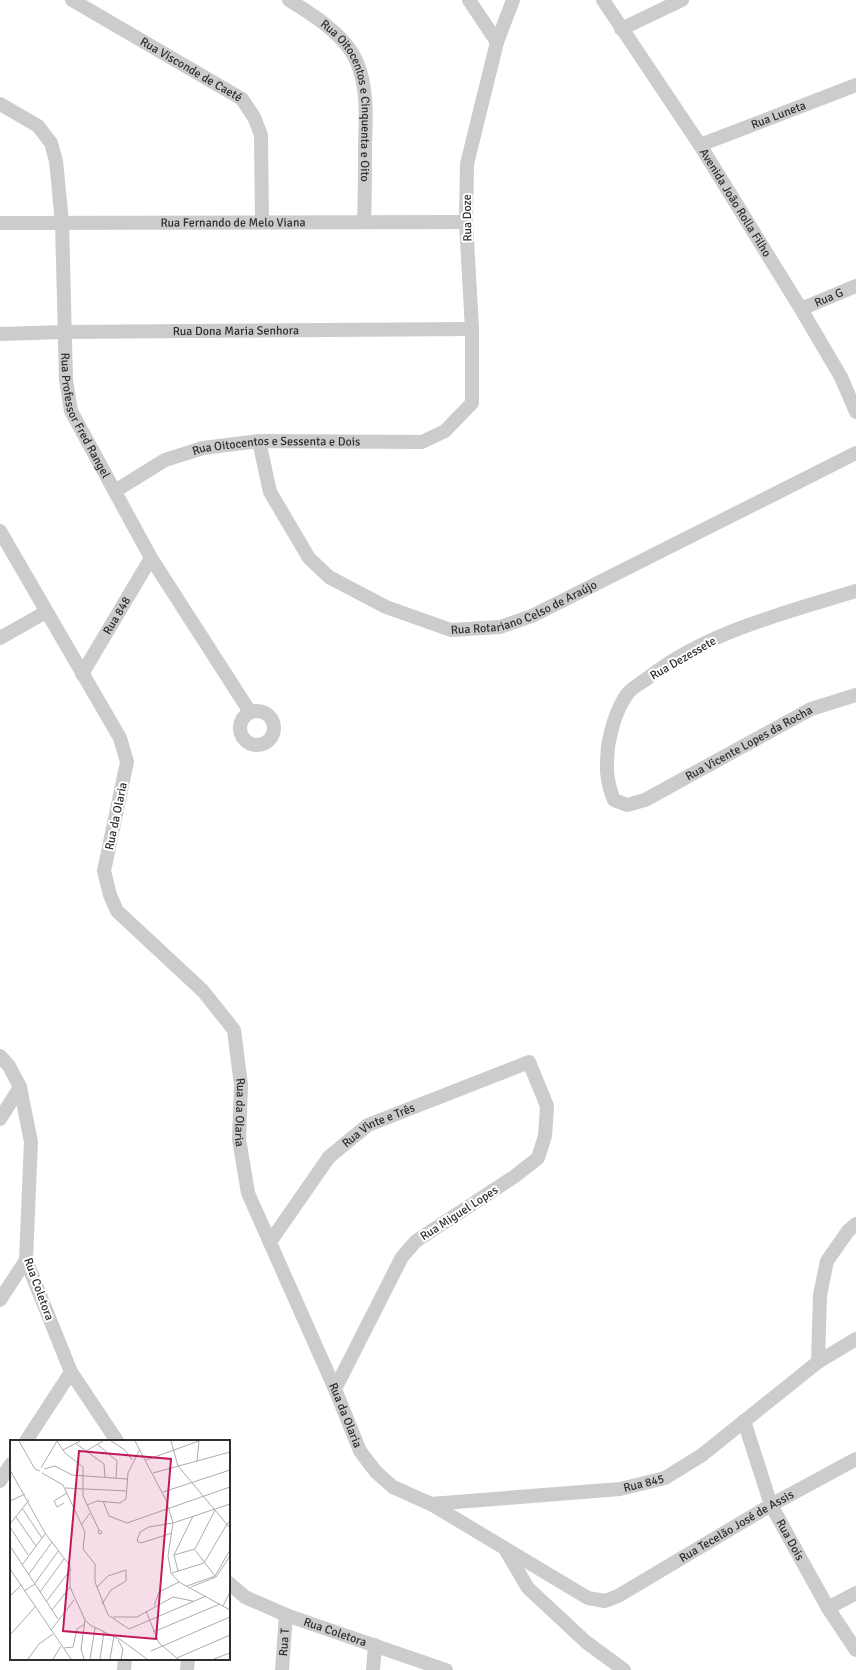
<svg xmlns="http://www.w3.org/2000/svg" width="856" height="1670" font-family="Signika,sans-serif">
<rect width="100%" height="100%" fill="#fff"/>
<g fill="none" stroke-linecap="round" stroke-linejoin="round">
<g stroke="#ccc" stroke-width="14">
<path id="s1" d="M72 0 242 99 254 117 261 135 262 222"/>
<path id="s2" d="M289 0C312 14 345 35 356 60 368 87 366 117 365 145 365 171 365 196 364 222"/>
<path d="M469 0 497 42"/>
<path id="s3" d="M603 0 700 145 801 309 841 377 856 412"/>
<path d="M621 29 682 0"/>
<path id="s4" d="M0 104 38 126 51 143 56 161 62 222 66 380 71 411 151 558 250 712"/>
<path id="s5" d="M700 145 856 85"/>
<path id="s6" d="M0 223 466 222"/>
<path id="s7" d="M801 309 856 286"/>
<path id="s8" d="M0 334 64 332 472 329"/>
<path id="s9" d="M259 441 270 492 309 558 329 577 386 607 451 630 500 627 532 616 856 453"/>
<path id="s10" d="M115 491 165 460 203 448 259 441 422 442 445 431 472 403V329L466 222 467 164 497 42 513 0"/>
<path id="s11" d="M0 531 120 738 127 762 104 871 110 895 117 911 203 991 234 1030 241 1085 239 1139 248 1193 335 1389 360 1451 376 1472 393 1487 431 1504 588 1598 605 1601 618 1596 771 1505 856 1459"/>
<path id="s12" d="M856 591C785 613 709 631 649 677 643 682 633 687 628 693 616 709 611 729 608 747 606 767 606 781 614 800L627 805 645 800 811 709 856 695"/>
<path d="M0 638 46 612"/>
<path id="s13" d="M82 674 151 558"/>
<circle cx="257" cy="728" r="17"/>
<path d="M0 1056 9 1066 20 1087 31 1142 26 1260 71 1372 117 1441"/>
<path d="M0 1119 20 1087"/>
<path id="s14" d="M270 1242 329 1157 368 1125 529 1062 547 1106 545 1136 538 1158 515 1176 416 1241 402 1257 335 1389"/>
<path d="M0 1300 26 1260"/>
<path d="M818 1362 820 1295 827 1261 848 1231 856 1224"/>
<path id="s15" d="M744 1421 771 1505 828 1608 856 1650"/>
<path d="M26 1441 71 1372"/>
<path d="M0 1481 11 1464"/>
<path id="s16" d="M431 1504 620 1489 665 1478 702 1455 818 1362 856 1339"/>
<path d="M505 1549 528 1588 586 1642 624 1670"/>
<path id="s17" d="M229 1583 245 1597 286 1615 446 1670"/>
<path d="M828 1608 856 1593"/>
<path d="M124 1670 125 1659"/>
<path d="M187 1670 188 1659"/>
<path id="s18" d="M282 1670 286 1615"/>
<path d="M373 1670 375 1645"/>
</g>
</g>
<g text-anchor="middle" stroke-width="4" stroke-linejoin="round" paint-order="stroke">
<g font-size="12" fill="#2f2f2f" stroke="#fff">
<text dy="4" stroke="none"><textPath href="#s1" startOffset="138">Rua Visconde de Caeté</textPath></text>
<text dy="4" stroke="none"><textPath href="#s2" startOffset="127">Rua Oitocentos e Cinquenta e Oito</textPath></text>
<text dy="4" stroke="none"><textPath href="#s5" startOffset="84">Rua Luneta</textPath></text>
<text dy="4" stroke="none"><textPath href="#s3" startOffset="242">Avenida João Rolla Filho</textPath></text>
<text transform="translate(467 218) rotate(-91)" y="4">Rua Doze</text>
<text dy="4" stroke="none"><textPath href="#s6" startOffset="233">Rua Fernando de Melo Viana</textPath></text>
<text dy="4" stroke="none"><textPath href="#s7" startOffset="30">Rua G</textPath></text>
<text dy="4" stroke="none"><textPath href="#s8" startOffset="236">Rua Dona Maria Senhora</textPath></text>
<text dy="4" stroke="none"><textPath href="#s4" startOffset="343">Rua Professor Fred Rangel</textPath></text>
<text dy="4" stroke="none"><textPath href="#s10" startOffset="172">Rua Oitocentos e Sessenta e Dois</textPath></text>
<text dy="4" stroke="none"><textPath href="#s9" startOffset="367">Rua Rotariano Celso de Araújo</textPath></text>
<text dy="4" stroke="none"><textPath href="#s13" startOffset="68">Rua 848</textPath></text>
<text transform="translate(683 658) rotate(-30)" y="4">Rua Dezessete</text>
<text dy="4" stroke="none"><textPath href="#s12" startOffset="515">Rua Vicente Lopes da Rocha</textPath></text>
<text transform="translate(116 816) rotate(-78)" y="4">Rua da Olaria</text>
<text dy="4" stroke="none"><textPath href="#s11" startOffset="668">Rua da Olaria</textPath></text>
<text dy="4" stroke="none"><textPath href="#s14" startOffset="163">Rua Vinte e Três</textPath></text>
<text transform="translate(459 1213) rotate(-33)" y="4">Rua Miguel Lopes</text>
<text transform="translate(39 1289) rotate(70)" y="4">Rua Coletora</text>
<text dy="4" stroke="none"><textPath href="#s11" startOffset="992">Rua da Olaria</textPath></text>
<text dy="4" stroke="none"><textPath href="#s16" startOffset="214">Rua 845</textPath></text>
<text dy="4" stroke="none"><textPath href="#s11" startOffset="1473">Rua Tecelão José de Assis</textPath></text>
<text dy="4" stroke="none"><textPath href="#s15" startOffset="128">Rua Dois</textPath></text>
<text dy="4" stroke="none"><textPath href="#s17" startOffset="118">Rua Coletora</textPath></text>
<text dy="4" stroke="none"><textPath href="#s18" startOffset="28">Rua T</textPath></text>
</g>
</g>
<g transform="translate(10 1440)">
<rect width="220" height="220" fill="#fff"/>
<path fill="none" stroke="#acacac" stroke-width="1" d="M9 1 25 29 30 31M47 1 55 13 73 27V56L89 90M101 1 115 10 122 20M125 1 156 60 163 83 158 116 161 133 169 142 220 170M161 1 168 26 220 88M65 3 94 24 95 37M87 4 107 21 106 38M53 10 70 1M76 11 93 1M136 20 189 1M187 21 189 1M31 28 47 1M34 29 45 26 62 35 117 39M0 30 35 93 60 126V147L75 180 80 185 111 200 137 219M32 33 53 45 75 92 73 109 85 124V142L98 175 119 189 196 156M143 33 220 12M55 48 117 51M153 52 220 30M0 61 15 54M93 61 99 76 117 83 220 47M54 63 47 67 44 61 57 53M77 65 87 61 110 63 116 59 118 33 130 9M12 68 32 98M6 77 26 106M0 84 19 60M72 84 80 73M0 87 18 115M89 90 92 92 91 94 88 93ZM162 93 131 103 127 101 130 92 139 87 163 83 220 64M0 106 48 179M185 110 205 136M164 115 185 109 205 70M12 125 35 94M0 129 61 219M168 131 164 115 183 76M162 133 194 123 217 84 220 82M19 134 42 102M25 143 49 110M177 146 205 136 220 110M87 147 98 136 116 130V141L101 150 92 164M181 147 206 137 220 116M14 151 25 144M30 152 54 119M0 156 11 145M36 162 61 129M144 166 149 152 169 142M213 166 220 152M42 170 60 147M136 171 149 203 168 219M103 177H127L163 157 183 161M41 190 64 160M143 192 210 164M0 195 25 167M108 200 113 209 111 219M54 208 63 207 67 189 75 184M141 211 220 177M167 218 220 195M18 219 29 204 43 194M43 219 51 206M74 219 71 209 75 180M80 219 85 188M90 219 94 192M100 219 104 196M204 219 220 213"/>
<path fill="#c2185b" fill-opacity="0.15" stroke="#c2185b" stroke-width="2" d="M69 11 161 19 146 199 53 191Z"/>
<rect width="220" height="220" fill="none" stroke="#2f2f2f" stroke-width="2"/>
</g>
</svg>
